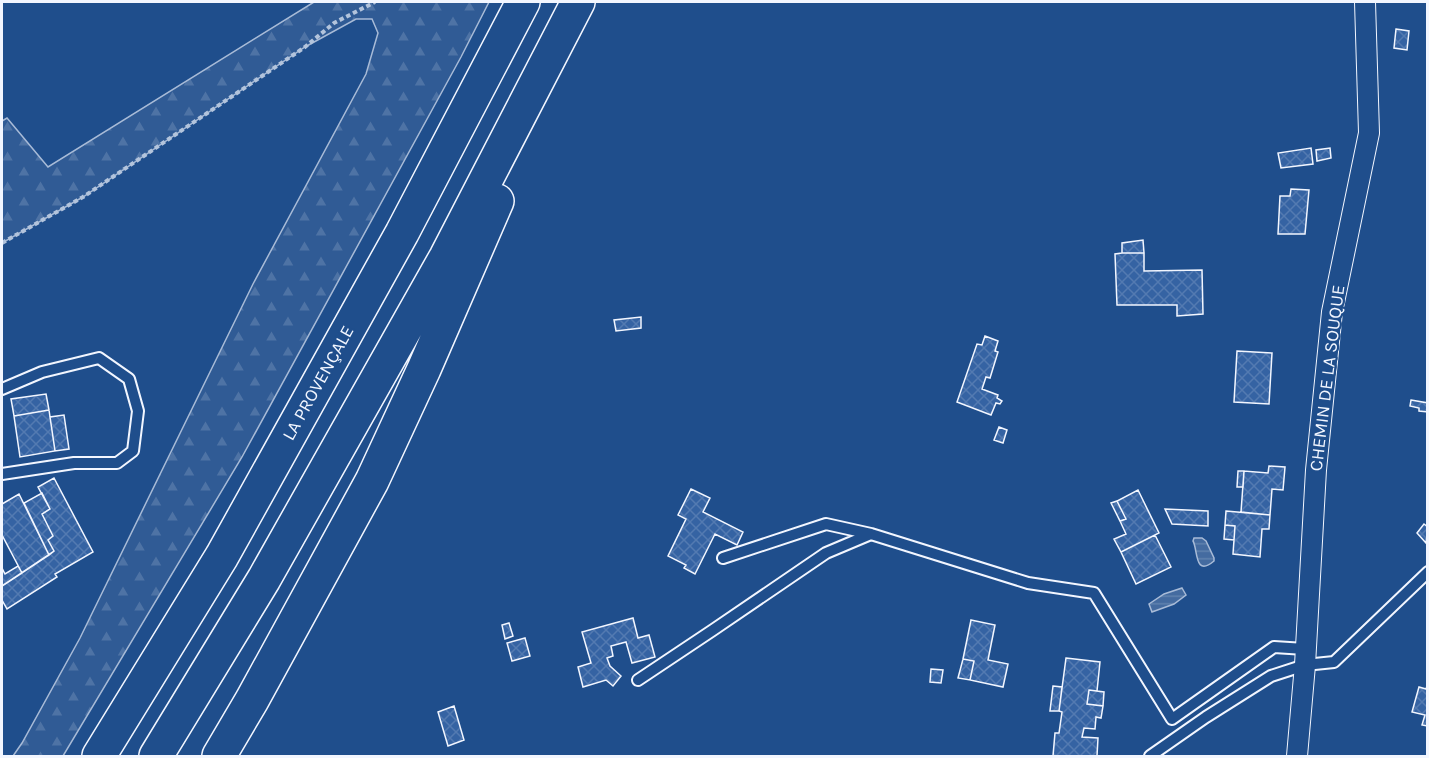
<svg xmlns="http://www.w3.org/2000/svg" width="1429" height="758" font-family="Karla,sans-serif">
<defs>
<pattern id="forest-firs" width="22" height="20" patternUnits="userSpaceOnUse" patternTransform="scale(1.5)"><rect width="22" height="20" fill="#305b95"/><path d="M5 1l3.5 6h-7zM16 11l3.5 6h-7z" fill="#4e73a5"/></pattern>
<pattern id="water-rules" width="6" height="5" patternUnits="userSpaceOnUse" patternTransform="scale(1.5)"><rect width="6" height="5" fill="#446ba0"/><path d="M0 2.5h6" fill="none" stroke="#5f81ae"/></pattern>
<pattern id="building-cross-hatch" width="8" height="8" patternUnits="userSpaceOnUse" patternTransform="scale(1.5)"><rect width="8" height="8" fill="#3563a3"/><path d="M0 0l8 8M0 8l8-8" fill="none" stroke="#537ab1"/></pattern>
</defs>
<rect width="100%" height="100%" fill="#1f4e8c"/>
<path fill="url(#forest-firs)" stroke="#a8bbd7" stroke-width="1.5" d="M314 2H489L461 57 242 457 63 756H13L22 743 80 638 253 284 366 74 378 33 372 19H356L305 47 83 197 2 243V121L7 118 48 167Z"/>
<path fill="url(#water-rules)" stroke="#a8bbd7" stroke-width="1.5" d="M1194 538H1202L1206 541 1214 558V561C1194 578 1198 549 1193 541Z
M1182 588 1186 595 1174 604 1152 612 1149 604 1164 594Z"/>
<path fill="url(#building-cross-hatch)" stroke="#f2f6ff" stroke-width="1.5" d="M1396 29 1409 31 1407 50 1394 48Z
M1311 148 1313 164 1281 168 1278 153Z
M1330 148 1331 158 1317 161 1316 150Z
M1291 189 1309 190 1305 234H1278L1280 196H1290Z
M1143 240 1144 253H1122V243Z
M1122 253H1144V271L1202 270 1203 314 1177 316V305H1117L1115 254Z
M641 317V328L616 331 614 320Z
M985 336 998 341 995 351 998 352 990 378 986 377 982 389 998 395 997 398 1002 401 1000 404 996 403 991 415 957 402 977 344 982 345Z
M1237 351 1272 353 1269 404 1234 402Z
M46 394 49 410 14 416 11 399Z
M1411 400 1428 403V412L1419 411V408L1410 406Z
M49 410 55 451 20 457 14 416Z
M64 415 69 449 55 451 50 417Z
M999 427 1007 430 1003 443 994 440Z
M1269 466 1285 467 1283 490 1272 489 1270 515 1241 512 1244 471 1268 473Z
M1238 471H1244L1243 487H1237Z
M54 478 93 552 55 574 57 577 7 609 2 600V586L54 551 48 540 53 536 42 514 50 509 38 487Z
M691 489 710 498 703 512 743 532 737 545 715 534 695 574 684 568 686 565 668 556 686 519 678 515Z
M1138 490 1159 533 1121 552 1114 539 1126 534 1120 521 1126 519 1117 501Z
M42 493 50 509 42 514 53 536 48 540 54 551 49 555 24 503Z
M19 494 49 555 22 573 2 535V504Z
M1117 501 1126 519 1120 521 1111 503Z
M1165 509 1208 511V526L1172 524Z
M1226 511 1270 515 1269 529H1262L1260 557 1233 554 1235 526 1225 525Z
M1424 524 1428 527 1426 543 1417 533Z
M1225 525 1235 526 1234 540 1224 539Z
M1155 535 1171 567 1136 584 1121 552Z
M18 566 22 573 2 586V568L5 574Z
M633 618 638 638 649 635 655 657 632 663 626 642 611 646 613 656 607 658 610 666 621 676 613 686 606 680 583 687 578 667 591 663 582 632Z
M971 620 995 625 988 660 1008 664 1003 687 970 680 974 661 963 659Z
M509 623 513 636 505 639 502 625Z
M525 638 530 656 512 661 507 643Z
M1066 658 1100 662 1097 691 1089 690 1087 704 1103 706 1101 718 1096 717 1095 729 1084 728 1082 737 1098 738 1097 756H1053L1055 733H1059L1062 712 1059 711Z
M963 659 974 661 970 680 958 678Z
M931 669 943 670 941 683 930 682Z
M1428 683V726L1422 725 1425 715 1412 712 1419 687 1426 689Z
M1053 686 1062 687 1059 711H1050Z
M1089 690 1104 692 1103 706 1087 704Z
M454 706 464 740 448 746 438 712Z"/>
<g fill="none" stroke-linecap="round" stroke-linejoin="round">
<defs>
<path id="lane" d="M2 389 42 372 99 358 129 379 138 411 133 451 117 463H74L2 474
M723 558 826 524 871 534 1028 583 1094 593 1172 719 1274 647 1305 649
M638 680 713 630 826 553 871 534
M1150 756 1206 717 1271 676 1305 665 1334 662 1428 572"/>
<path id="street" d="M1297 756 1305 665 1316 470 1332 312 1369 133 1365 2"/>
<path id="highway" d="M99 756 222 556 402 233 523 2
M156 756 264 579 446 257 578 2
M219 756 252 700 372 481 424 369 497 201"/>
</defs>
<use href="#lane" stroke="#f2f6ff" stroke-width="14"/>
<use href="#street" stroke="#f2f6ff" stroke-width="22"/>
<use href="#highway" stroke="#f2f6ff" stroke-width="36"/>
<path stroke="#b3c4dc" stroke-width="4" stroke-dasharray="4.5 3" stroke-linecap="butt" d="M2 243 83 197 305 47 334 23 375 2"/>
<use href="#lane" stroke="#1f4e8c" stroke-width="10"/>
<use href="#street" stroke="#1f4e8c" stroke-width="20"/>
<use href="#highway" stroke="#1f4e8c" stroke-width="33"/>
</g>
<g text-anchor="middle" stroke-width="4.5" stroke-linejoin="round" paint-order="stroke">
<g font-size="18" fill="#f2f6ff" stroke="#1f4e8c">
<text transform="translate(1327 378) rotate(-83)" y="6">CHEMIN DE LA SOUQUE</text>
<text transform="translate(318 383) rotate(-61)" y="6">LA PROVENÇALE</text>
</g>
</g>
<rect width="1429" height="758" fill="none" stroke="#f2f6ff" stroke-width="6"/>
</svg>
